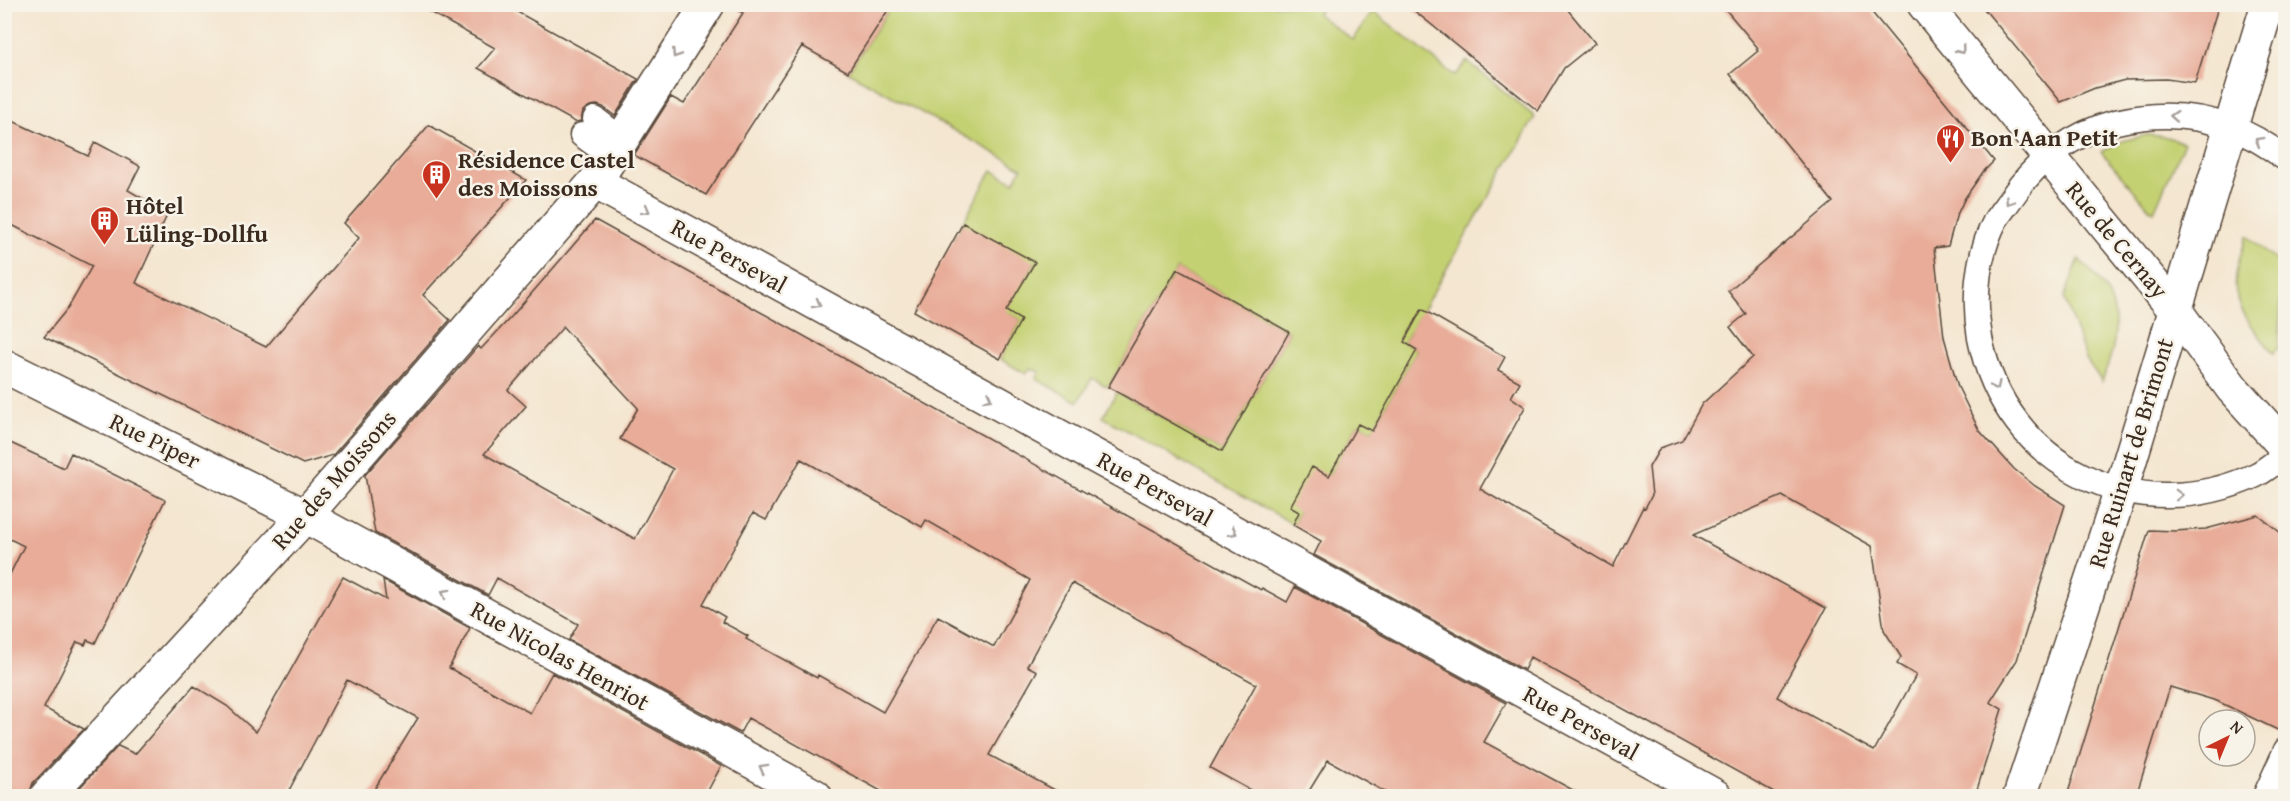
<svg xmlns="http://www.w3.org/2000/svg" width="2290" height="801" font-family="'Gentium Book Plus',serif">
<rect width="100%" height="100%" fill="#f7f3e8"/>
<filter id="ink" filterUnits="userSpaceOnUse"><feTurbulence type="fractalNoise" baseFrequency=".0167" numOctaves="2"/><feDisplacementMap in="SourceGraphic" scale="12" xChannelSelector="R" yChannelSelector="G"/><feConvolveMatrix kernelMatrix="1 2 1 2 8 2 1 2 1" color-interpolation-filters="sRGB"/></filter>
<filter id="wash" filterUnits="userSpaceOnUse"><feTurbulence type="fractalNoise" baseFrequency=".008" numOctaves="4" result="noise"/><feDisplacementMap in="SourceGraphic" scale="24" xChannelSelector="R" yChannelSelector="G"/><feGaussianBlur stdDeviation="1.35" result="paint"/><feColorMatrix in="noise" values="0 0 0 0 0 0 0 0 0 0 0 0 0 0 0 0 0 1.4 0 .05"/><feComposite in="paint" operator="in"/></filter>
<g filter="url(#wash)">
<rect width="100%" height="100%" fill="#f4e6d0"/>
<path fill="#c4d173" stroke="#807e48" stroke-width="1.5" d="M892 5H1325L1317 14 1353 40 1373 11 1455 76 1467 61 1535 117 1404 342 1417 350 1372 431 1358 424 1329 476 1299 512 1293 524 1103 417 1117 392 1222 451 1289 332 1177 269 1108 387 1092 378 1078 402 1036 379 1040 372 1030 368 1026 374 1000 359 1021 320 990 303 1007 273 1024 281 1035 262 1006 267 954 239 992 170 1014 182 1022 168 848 72Z
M2147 135 2167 137 2184 143 2154 211 2150 209 2101 152 2122 141Z
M2247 236 2282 265 2279 347 2273 353C2259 335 2240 315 2236 292 2233 274 2241 253 2247 236Z
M2079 259C2087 268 2098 277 2104 287 2124 318 2114 350 2102 382L2086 359 2064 298Z"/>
<g id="blocks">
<path fill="#e8ac98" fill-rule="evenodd" d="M415 4H503L638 79 615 116 603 107 597 105 590 106 583 111 581 121 575 122 478 68 495 48Z
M728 4H892L848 72 802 46 706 195 634 155 671 97 684 104 743 13Z
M1406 4H1563L1595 43 1564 68 1538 111Z
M1721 4H1865L1994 161 1983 172 1965 198 1956 217 1948 246 1934 248 1944 337 1958 387 1979 430 2014 469 2035 486 2065 505 2017 660 1990 702 2002 709 1975 796H1781L1530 657 1524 670 1314 555 1321 541 1293 525 1299 512 1290 507 1312 467 1329 476 1358 424 1372 431 1417 350 1404 342 1422 309 1505 357 1498 370 1520 382 1511 397 1525 407 1480 489 1613 567 1643 507 1645 508 1652 495 1649 467 1660 448 1682 440 1702 404 1753 357 1730 327 1746 314 1728 291 1833 202 1730 74 1758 51 1756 49 1758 48ZM1782 496 1872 546 1884 630 1901 657 1897 664 1916 675 1874 751 1777 697 1826 608 1693 535Z
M1980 4H2219L2195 83 2166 79 2125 80 2095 88 2061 102Z
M4 117 88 156 95 142 140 166 128 190 168 213 136 283 266 347 359 238 344 223 429 125 526 180 423 295 450 320 333 455 303 464 44 337 68 308 92 266 4 221Z
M595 220 1261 590 1262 588 1287 602 1295 587 1506 703 1484 742 1584 796H1392L1328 760 1306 796H1261L1210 768 1256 684 1072 583 1027 666 1037 671 989 755 1066 796H890L748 718 740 733 569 640 578 624 497 578 488 595 375 533 365 475 478 346 481 349 512 316ZM563 327 638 408 620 439 673 469 635 539 484 454 526 406 508 390ZM801 459 922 527 926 520 1030 580 994 647 938 616 883 712 818 675 817 678 746 639 748 636 722 622 725 617 703 604 753 513 766 520Z
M963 223 1035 262 1006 311 1021 320 1000 359 914 311Z
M1177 269 1289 332 1222 451 1108 387Z
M4 440 64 468 71 453 165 500 95 643 87 640 85 645 77 642 44 708 84 729 33 783 29 796H4V586L24 546 4 536Z
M2258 515 2286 537V734L2217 701 2170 687 2136 796H2067L2149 530 2175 531 2206 529Z
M343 577 386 600 383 580 470 628 449 668 530 713 552 673 721 766 705 796H370L418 718 347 680 286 796H72L118 746 135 754 194 686 227 706 256 732Z"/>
</g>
</g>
<g filter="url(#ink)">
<use href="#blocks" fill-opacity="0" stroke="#574639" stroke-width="1.5"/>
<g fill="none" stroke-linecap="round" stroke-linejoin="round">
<defs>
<path id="lane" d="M595 119 621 139
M582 135 611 156
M2286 159C2235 119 2179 107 2116 122 2073 133 2036 161 2012 197 2007 204 2001 212 1996 219 1977 255 1973 299 1980 338 2005 468 2138 530 2256 475 2266 470 2276 461 2286 454
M2265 796 2286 750"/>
<path id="street" d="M595 182 1715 796
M4 366 305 516 815 796
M47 796 305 516 595 182 708 4
M2020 796 2121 490 2268 4"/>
<path id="secondary" d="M1924 4 2175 310 2232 388 2286 448"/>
</defs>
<use href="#lane" stroke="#574639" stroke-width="27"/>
<use href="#street" stroke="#574639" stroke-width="36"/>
<use href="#secondary" stroke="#574639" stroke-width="36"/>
<use href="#lane" stroke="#fff" stroke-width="24"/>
<use href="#street" stroke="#fff" stroke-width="33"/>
<use href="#secondary" stroke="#fff" stroke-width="33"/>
</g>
<defs><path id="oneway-chevron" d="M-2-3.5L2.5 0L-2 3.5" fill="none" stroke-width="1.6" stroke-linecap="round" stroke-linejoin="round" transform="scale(1.5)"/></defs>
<g stroke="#a79f9a">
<use href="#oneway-chevron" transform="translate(1961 50) rotate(51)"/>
<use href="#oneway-chevron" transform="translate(676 54) rotate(123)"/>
<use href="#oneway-chevron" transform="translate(2174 116) rotate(-176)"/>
<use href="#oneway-chevron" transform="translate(2259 141) rotate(-150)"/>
<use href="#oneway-chevron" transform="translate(2009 201) rotate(124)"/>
<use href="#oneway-chevron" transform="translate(646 210) rotate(29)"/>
<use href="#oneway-chevron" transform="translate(817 304) rotate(29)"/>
<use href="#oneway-chevron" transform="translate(1996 386) rotate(65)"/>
<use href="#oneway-chevron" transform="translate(988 398) rotate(29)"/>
<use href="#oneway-chevron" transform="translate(2179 495) rotate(-2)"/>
<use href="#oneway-chevron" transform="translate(1233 532) rotate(29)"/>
<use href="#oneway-chevron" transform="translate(445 593) rotate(-151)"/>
<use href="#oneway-chevron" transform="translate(763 768) rotate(-151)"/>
</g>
</g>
<defs>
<symbol id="restaurant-pin" viewBox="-11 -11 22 30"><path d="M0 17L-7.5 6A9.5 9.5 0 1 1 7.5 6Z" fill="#c8321e" stroke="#f7f3e8"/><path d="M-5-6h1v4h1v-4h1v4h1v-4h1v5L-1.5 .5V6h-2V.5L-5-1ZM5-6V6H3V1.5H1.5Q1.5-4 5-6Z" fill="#fff"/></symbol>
<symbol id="building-pin" viewBox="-11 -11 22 30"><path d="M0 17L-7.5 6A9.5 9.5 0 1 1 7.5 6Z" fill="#c8321e" stroke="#f7f3e8"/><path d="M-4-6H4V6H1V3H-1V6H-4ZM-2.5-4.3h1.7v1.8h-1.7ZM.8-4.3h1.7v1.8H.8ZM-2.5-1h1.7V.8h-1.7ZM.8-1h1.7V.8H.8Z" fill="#fff"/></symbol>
</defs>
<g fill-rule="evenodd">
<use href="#restaurant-pin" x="1934" y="122" width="33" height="45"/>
<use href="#building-pin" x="420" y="158" width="33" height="45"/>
<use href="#building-pin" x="88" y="204" width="33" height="45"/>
</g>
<g text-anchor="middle" stroke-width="5" stroke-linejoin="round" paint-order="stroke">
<g font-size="24" font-weight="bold" fill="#3b2a1e" stroke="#f7f3e8" text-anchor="start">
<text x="1971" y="146">Bon'Aan Petit</text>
<text x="458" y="168">Résidence Castel<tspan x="458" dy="28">des Moissons</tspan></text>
<text x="126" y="214">Hôtel<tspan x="126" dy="28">Lüling-Dollfu</tspan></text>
</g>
<g font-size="24" fill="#3b2a1e" stroke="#f7f3e8">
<text transform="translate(2117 240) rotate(50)" y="8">Rue de Cernay</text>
<text transform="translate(729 256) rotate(29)" y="8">Rue Perseval</text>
<text transform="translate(155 441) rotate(26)" y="8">Rue Piper</text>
<text transform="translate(2131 453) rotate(-73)" y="8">Rue Ruinart de Brimont</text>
<text transform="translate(334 480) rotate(-49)" y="8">Rue des Moissons</text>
<text transform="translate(1155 489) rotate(29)" y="8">Rue Perseval</text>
<text transform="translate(560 656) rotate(29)" y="8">Rue Nicolas Henriot</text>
<text transform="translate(1581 723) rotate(29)" y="8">Rue Perseval</text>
</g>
</g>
<rect width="2290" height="801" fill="none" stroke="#f7f3e8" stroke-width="24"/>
<g transform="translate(2227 738) rotate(43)"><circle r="28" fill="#f7f3e8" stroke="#aca397" stroke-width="1.5"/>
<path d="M0-4.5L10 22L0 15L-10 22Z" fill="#c8321e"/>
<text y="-9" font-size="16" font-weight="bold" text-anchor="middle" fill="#3b2a1e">N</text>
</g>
</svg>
